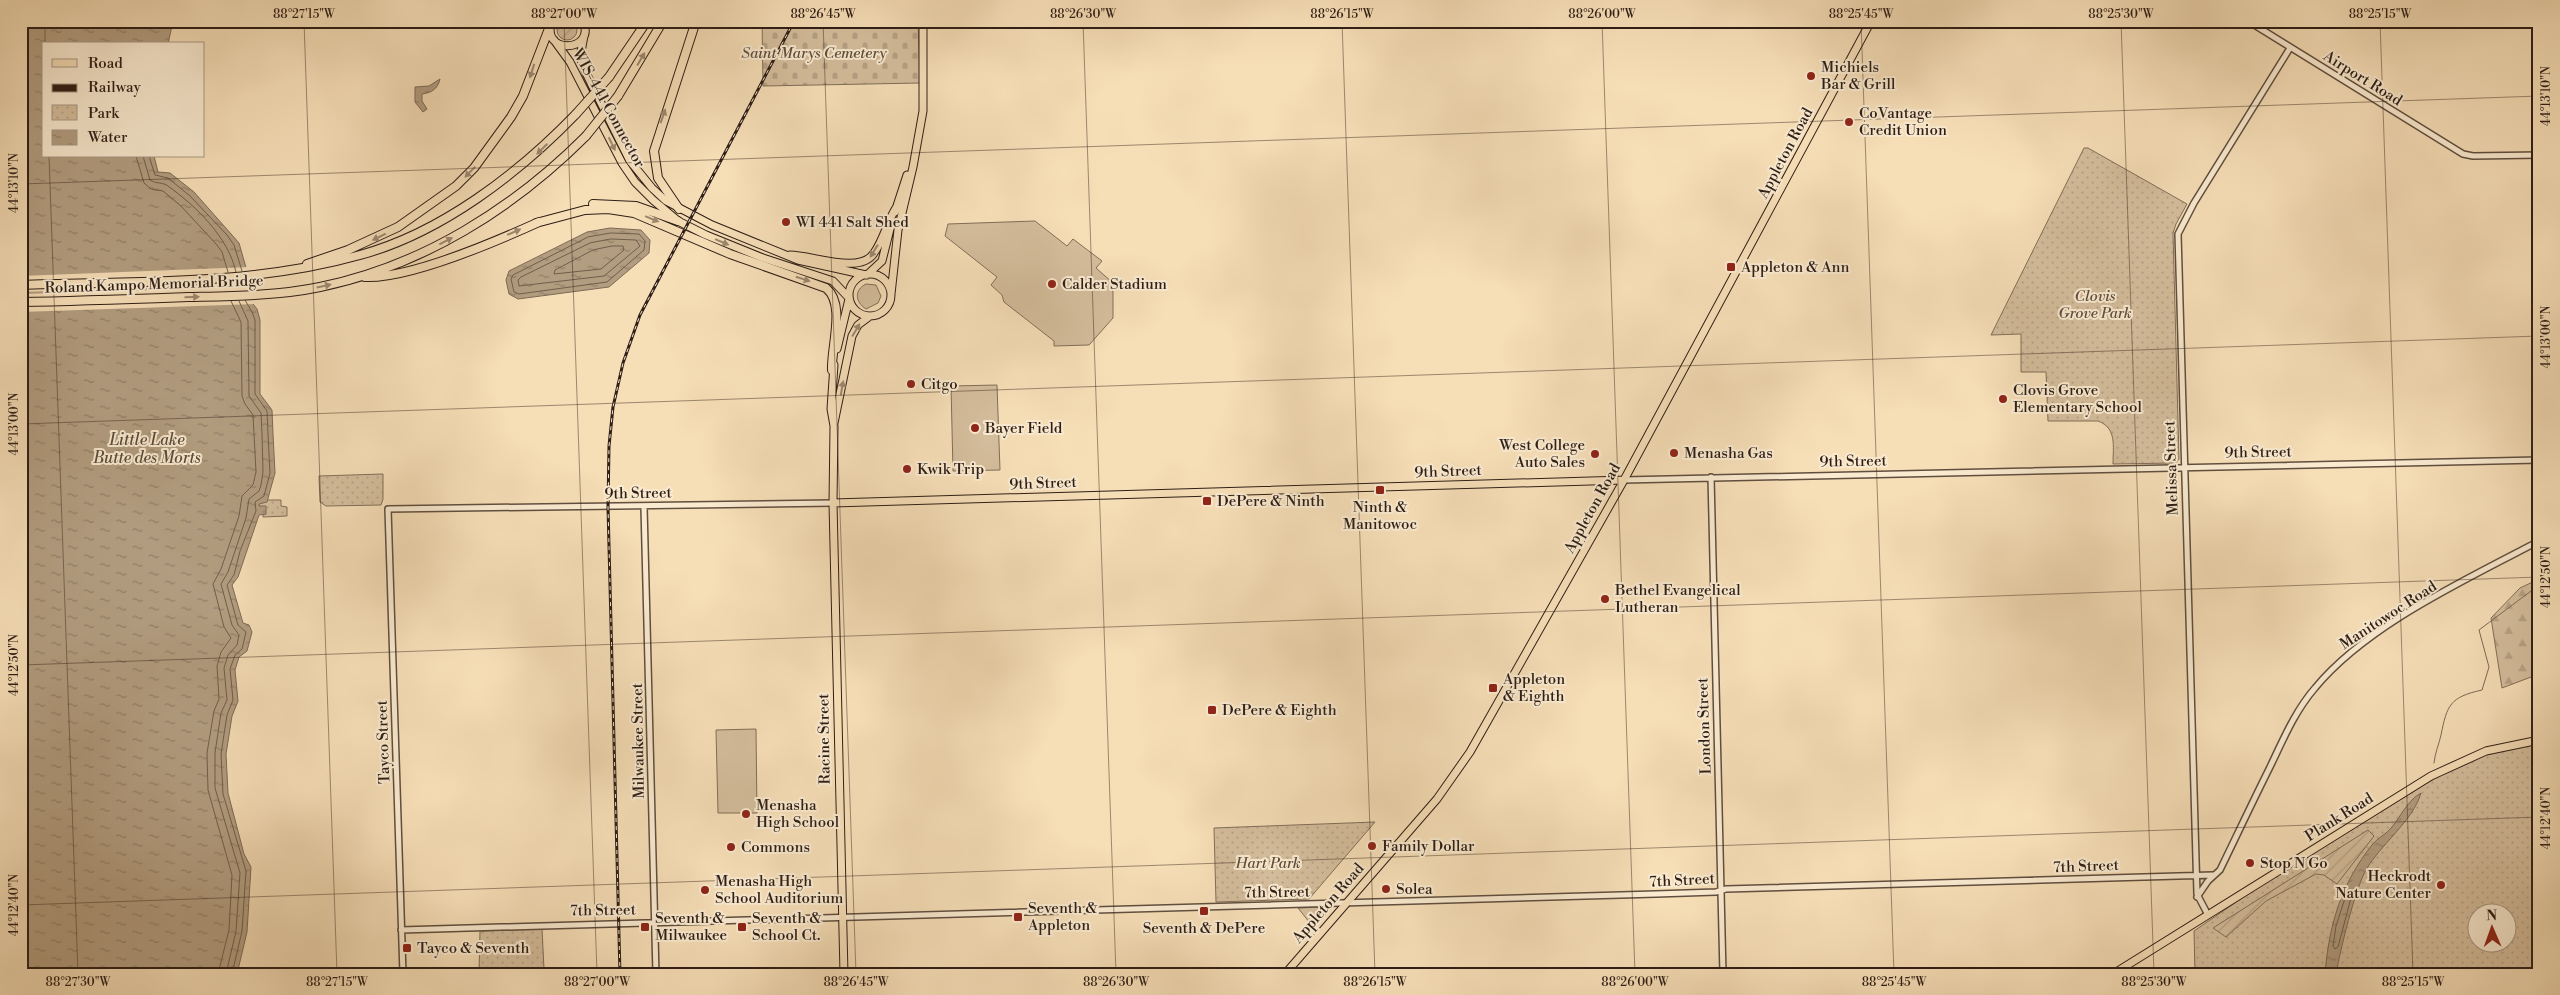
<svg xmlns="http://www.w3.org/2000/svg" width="2560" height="995" font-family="'Libre Bodoni',serif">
<defs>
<pattern id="forest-firs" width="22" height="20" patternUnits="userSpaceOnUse" patternTransform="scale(1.25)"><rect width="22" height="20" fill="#d4bd9c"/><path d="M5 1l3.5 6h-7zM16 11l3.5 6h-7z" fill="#b6a286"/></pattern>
<pattern id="cemetery-stones" width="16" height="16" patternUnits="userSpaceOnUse" patternTransform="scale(1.25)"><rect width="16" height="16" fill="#d4bd9c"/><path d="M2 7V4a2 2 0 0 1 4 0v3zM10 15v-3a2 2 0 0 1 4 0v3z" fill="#b6a286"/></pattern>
<pattern id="park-dots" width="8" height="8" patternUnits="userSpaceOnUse" patternTransform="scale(1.25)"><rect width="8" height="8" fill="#d4bd9c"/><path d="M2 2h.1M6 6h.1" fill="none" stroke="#b6a286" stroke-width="1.8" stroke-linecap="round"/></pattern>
<pattern id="garden-furrows" width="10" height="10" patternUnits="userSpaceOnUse" patternTransform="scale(1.25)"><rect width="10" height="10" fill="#d4bd9c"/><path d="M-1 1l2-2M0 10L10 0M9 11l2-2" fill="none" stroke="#b6a286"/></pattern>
<pattern id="water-ripples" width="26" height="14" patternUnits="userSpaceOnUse" patternTransform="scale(1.25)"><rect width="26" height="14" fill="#b29d80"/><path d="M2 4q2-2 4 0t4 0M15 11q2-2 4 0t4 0" fill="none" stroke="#917f68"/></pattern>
</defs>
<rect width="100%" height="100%" fill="#f6deb7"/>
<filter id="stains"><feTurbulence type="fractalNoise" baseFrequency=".004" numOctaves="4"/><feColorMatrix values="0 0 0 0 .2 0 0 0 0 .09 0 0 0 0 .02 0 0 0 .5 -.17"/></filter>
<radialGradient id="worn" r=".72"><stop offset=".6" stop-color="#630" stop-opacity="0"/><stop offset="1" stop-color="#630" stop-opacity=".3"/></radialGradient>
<path fill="#d4bd9c" stroke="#816e59" d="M1035 221 1067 246 1073 239 1102 261 1096 268 1113 283V318L1089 345 1054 346V341L1004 302 1002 295 991 285 997 277 945 236 948 224Z
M866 284 876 285 881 296 878 303 866 309C855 302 854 290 866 284Z
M997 385 1000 470 953 471 951 386Z
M756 729 757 813H718L716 730Z
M1326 907 1330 909 1314 928 1298 908Z"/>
<path fill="url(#forest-firs)" stroke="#816e59" d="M2539 579V674L2502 688 2491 618 2520 588Z"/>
<path fill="url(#cemetery-stones)" stroke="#816e59" d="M762 21H918L920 83 763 86Z"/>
<path fill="url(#park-dots)" stroke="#816e59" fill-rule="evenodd" d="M2084 148H2088L2187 204 2176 224 2173 233 2179 459 2176 463 2113 464C2113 446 2117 428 2098 421H2048L2046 372H2021V334L1991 335Z
M383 474V499L381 505 326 506 320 502 319 476Z
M268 500H281V506L287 507V516L263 517V514H266L259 506V503Z
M2539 742V974H2195L2194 931 2264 883 2442 774 2484 755ZM2478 912H2508V942H2478Z
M1375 822 1309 899 1216 902 1214 828Z
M542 929 544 969H558L559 974H479L480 931Z"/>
<path fill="url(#garden-furrows)" stroke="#816e59" d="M557 30a10 10 0 1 1 20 0a10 10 0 1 1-20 0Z
M2368 830 2374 836 2337 884 2324 875 2316 874 2266 901 2226 937 2213 928Z"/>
<path fill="url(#water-ripples)" stroke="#7d6a56" d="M21 21H173L168 44H44V156H154L158 172 170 173 194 192 239 243 249 278 250 300 257 309 260 320V394L272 410 273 434 275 473 267 502 259 504V506H266V514L259 515 238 577 232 585 243 623 249 625 252 632 247 651 239 657 235 670 238 701 232 716 226 754 228 793 244 854 251 867 247 932 237 974H21Z
M440 79C438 89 431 93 422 94V101L427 109 423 112 415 102V87L429 86Z
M610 228 641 230 650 240 649 253 609 287 518 299 509 294 506 280 509 271 587 232Z
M2421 793C2413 821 2380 845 2366 870 2355 889 2340 951 2336 974H2325C2329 925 2341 884 2372 845 2377 838 2387 834 2392 827 2401 816 2407 801 2421 793Z"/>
<path fill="#f6deb7" d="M249 267 252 284 21 292V276Z
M252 287 253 300 256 304 21 312V294Z"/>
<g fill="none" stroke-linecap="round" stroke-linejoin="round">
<path stroke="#705e4b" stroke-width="1" d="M136 156 144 183 151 189 163 191 181 206 216 244 222 252 228 272
M143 156 150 180C156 184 163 182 168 186 197 207 228 237 236 272
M149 156 155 175 168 178 190 196 227 235 234 245 242 271
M611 233 639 234 645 241 644 250 607 282 519 294 514 292 511 279 513 275 588 237Z
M611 239 636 240 640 246 604 276 519 286 518 280 521 277 590 243Z
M612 246H623L624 250 601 269 554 274 555 270 593 250Z
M2350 891 2352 894 2338 947 2335 949 2333 946 2336 926 2347 892Z
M218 974 229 930 232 875 208 790 207 753 214 711 219 699 217 666 221 652 231 638 224 627 213 584 221 569 239 516 242 496 253 485 256 472 253 415 245 404 242 396 241 322 231 301
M226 974 236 931 240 873 215 788V753L221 713 227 700 224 668 228 655 237 645 239 635 232 625 221 584 228 572 246 518 249 499 259 491 261 485 263 472 262 434 261 413 249 396 248 321 239 301
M232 974 242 931 246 871 223 794 221 754 227 715 233 700 230 669 235 655 242 649 246 632 238 625 227 585 234 575 240 551 256 511 255 502 264 496 270 473 268 434 267 411 255 394V320L252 312 245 300"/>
<path stroke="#7d6a56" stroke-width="1" d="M2434 763C2435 753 2439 744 2441 735 2447 705 2450 697 2482 690L2489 667 2479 630 2539 585"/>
<defs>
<path id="minor" d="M2248 21 2463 154 2473 156 2539 155
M1711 477 1723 974
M1624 480 2539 460
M644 507 656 974
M2197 897 2208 881 2220 870C2237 835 2253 801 2270 767 2283 740 2295 711 2315 688 2368 624 2466 580 2539 541
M2208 915 2197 894 2178 234 2194 203 2290 48
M401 930 1656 894 1716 892 1726 889 2213 875
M403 974 388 509 833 503"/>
<path id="major" d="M552 21C539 55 597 53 583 21
M584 36 580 57 587 75 630 161 652 188 666 201 712 225 798 260 866 275
M554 40 570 62 622 163 635 182 653 200 678 221 706 235 763 258 833 281 849 298
M895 212 907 175
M790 255C812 255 860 275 874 253 884 239 887 222 896 208
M849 295a21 21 0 1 1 42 0a21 21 0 1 1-42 0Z
M867 275 882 261 891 225
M891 294 898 230 913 167 923 111V21
M837 349 849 299
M834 365 831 409 834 426 833 503 844 974
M834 423 852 336 858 325 870 316
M833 503 1624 480
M1285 974 1437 799 1470 752 1624 480 1871 21
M2113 974 2431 776 2486 751 2539 740"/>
<path id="highway" d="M609 77 647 21
M618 96 663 21
M593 204 636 206 678 221
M679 209 658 178 654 151 696 21
M536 223 585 210 608 209 634 213 730 254 826 288C846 304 831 346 832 370
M307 264 348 250 398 227 456 186 474 168 511 117 523 96 550 26
M365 277C410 279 497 241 539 222
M21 285C134 281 250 286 360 255 441 233 518 174 576 114
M21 302C77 301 132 299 188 297 232 296 277 296 320 287 422 266 513 209 586 136"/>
</defs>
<use href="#minor" stroke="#604e3e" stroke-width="8"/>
<use href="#major" stroke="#2e1e16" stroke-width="9"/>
<use href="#highway" stroke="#2e1e16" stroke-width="10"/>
<use href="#minor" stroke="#f9ead0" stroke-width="5"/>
<use href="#major" stroke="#f6deb7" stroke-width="7"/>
<use href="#highway" stroke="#f6deb7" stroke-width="8"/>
<defs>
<path id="rail" d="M620 974 608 507 609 446 613 407 623 363 640 315 794 21"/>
</defs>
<use href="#rail" stroke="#2e1e16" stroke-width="3"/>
<use href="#rail" stroke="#f9ead0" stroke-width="1" stroke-dasharray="4" stroke-linecap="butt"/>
<defs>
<path id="highway-bridge" d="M576 114 609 77
M586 136 618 96"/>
</defs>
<use href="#highway-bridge" stroke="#2e1e16" stroke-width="10" stroke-linecap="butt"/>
<use href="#highway-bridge" stroke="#f6deb7" stroke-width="8"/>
</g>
<defs><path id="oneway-solid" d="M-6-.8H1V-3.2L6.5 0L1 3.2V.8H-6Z" transform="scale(1.25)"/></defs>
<g fill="#9c886f">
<use href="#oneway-solid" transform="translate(641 59) rotate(-59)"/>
<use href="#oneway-solid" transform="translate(532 71) rotate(108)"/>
<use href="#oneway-solid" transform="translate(663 116) rotate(-71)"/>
<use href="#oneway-solid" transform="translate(612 144) rotate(64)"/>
<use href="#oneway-solid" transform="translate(542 149) rotate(136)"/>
<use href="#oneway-solid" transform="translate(470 172) rotate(134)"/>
<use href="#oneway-solid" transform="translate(652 219) rotate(22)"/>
<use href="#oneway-solid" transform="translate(514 232) rotate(-23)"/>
<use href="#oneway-solid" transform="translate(379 237) rotate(154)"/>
<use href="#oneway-solid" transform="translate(446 241) rotate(-27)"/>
<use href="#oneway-solid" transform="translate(722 242) rotate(23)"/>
<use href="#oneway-solid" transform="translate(874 251) rotate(122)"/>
<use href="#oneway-solid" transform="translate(803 279) rotate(17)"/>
<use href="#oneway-solid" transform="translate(324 286) rotate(-12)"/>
<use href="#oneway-solid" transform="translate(192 297) rotate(-2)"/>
<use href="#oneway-solid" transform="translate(856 330) rotate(-59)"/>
<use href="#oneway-solid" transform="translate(842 388) rotate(-80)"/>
</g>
<path fill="none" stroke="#2e1e16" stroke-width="1" stroke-opacity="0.45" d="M45 21V44M304 21 337 974M564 21 597 974M823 21 856 974M1083 21 1116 974M1342 21 1375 974M1602 21 1635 974M1861 21 1894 974M2121 21 2154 974M2380 21 2413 974M49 156 78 974M21 184 2539 96M21 424 2539 336M21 665 2539 577M21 905 2539 817"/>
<g fill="#8f2418" stroke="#f9ead0" stroke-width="2">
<circle cx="1811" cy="76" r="5"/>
<circle cx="1849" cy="122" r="5"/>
<circle cx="786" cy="222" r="5"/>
<rect x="1726" y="262" width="10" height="10" rx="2.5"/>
<circle cx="1052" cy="284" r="5"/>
<circle cx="911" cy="384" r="5"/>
<circle cx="2003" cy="399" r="5"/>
<circle cx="975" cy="428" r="5"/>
<circle cx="1674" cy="453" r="5"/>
<circle cx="1595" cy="454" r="5"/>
<circle cx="907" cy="469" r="5"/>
<rect x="1375" y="485" width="10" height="10" rx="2.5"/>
<rect x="1202" y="496" width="10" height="10" rx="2.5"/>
<circle cx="1605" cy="599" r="5"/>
<rect x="1488" y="683" width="10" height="10" rx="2.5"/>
<rect x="1207" y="705" width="10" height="10" rx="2.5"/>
<circle cx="746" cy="814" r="5"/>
<circle cx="1372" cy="846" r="5"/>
<circle cx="731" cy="847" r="5"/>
<circle cx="2250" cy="863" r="5"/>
<circle cx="2441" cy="885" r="5"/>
<circle cx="1386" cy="889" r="5"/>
<circle cx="705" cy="890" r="5"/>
<rect x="1199" y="906" width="10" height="10" rx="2.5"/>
<rect x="1013" y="912" width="10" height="10" rx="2.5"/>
<rect x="640" y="922" width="10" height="10" rx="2.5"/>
<rect x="737" y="922" width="10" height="10" rx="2.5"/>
<rect x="402" y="943" width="10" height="10" rx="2.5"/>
</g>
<g text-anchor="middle" stroke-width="4" stroke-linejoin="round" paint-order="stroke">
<g font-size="15" font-style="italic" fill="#604e3e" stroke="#f9ead0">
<text x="814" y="58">Saint Marys Cemetery</text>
<text x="2095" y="301">Clovis<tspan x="2095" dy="17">Grove Park</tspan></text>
<text x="1268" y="868">Hart Park</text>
</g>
<g font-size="15" fill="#2e1e16" stroke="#f9ead0" text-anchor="start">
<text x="1821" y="72">Michiels<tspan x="1821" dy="17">Bar &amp; Grill</tspan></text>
<text x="1859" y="118">CoVantage<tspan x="1859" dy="17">Credit Union</tspan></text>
<text x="796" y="227">WI 441 Salt Shed</text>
<text x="1741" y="272">Appleton &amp; Ann</text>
<text x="1062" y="289">Calder Stadium</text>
<text x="921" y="389">Citgo</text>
<text x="2013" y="395">Clovis Grove<tspan x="2013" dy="17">Elementary School</tspan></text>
<text x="985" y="433">Bayer Field</text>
<text x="1585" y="450" text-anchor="end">West College<tspan x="1585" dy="17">Auto Sales</tspan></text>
<text x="1684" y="458">Menasha Gas</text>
<text x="917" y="474">Kwik Trip</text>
<text x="1217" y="506">DePere &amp; Ninth</text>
<text x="1380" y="512" text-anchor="middle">Ninth &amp;<tspan x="1380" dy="17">Manitowoc</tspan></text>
<text x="1615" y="595">Bethel Evangelical<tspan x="1615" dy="17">Lutheran</tspan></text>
<text x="1503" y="684">Appleton<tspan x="1503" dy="17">&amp; Eighth</tspan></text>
<text x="1222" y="715">DePere &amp; Eighth</text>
<text x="756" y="810">Menasha<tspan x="756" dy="17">High School</tspan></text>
<text x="1382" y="851">Family Dollar</text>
<text x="741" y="852">Commons</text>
<text x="2260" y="868">Stop N Go</text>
<text x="2431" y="881" text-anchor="end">Heckrodt<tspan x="2431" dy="17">Nature Center</tspan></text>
<text x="715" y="886">Menasha High<tspan x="715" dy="17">School Auditorium</tspan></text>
<text x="1396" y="894">Solea</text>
<text x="1028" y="913">Seventh &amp;<tspan x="1028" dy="17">Appleton</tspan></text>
<text x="655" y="923">Seventh &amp;<tspan x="655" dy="17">Milwaukee</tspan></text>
<text x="752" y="923">Seventh &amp;<tspan x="752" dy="17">School Ct.</tspan></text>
<text x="1204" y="933" text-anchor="middle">Seventh &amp; DePere</text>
<text x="417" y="953">Tayco &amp; Seventh</text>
</g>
<g font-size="15" fill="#2e1e16" stroke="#f9ead0">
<text transform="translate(2363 78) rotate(32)" y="5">Airport Road</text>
<text transform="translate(609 108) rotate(61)" y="5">WIS-441 Connector</text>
<text transform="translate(1785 153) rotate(-62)" y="5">Appleton Road</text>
<text transform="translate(154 284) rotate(-2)" y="5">Roland Kampo Memorial Bridge</text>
<text transform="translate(2258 452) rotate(-1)" y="5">9th Street</text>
<text transform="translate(1853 461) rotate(-1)" y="5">9th Street</text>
<text transform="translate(2171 468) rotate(-92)" y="5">Melissa Street</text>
<text transform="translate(1448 471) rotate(-2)" y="5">9th Street</text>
<text transform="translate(1043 483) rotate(-2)" y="5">9th Street</text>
<text transform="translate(638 493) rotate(-1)" y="5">9th Street</text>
<text transform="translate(1592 508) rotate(-61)" y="5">Appleton Road</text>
<text transform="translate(2388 615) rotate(-33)" y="5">Manitowoc Road</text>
<text transform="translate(1704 726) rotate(-92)" y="5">London Street</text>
<text transform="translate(824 739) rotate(-91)" y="5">Racine Street</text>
<text transform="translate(638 741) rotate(-91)" y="5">Milwaukee Street</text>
<text transform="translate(383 742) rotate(-92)" y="5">Tayco Street</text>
<text transform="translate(2339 817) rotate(-32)" y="5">Plank Road</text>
<text transform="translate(2086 866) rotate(-2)" y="5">7th Street</text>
<text transform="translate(1682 880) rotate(-3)" y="5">7th Street</text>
<text transform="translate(1277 892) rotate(-1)" y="5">7th Street</text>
<text transform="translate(1328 903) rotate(-49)" y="5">Appleton Road</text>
<text transform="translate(603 910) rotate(-1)" y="5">7th Street</text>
</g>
<g font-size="16" font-style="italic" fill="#5c4a3b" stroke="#f9ead0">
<text x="147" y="445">Little Lake<tspan x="147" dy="18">Butte des Morts</tspan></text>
</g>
</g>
<rect width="2560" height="995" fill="none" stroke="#f6deb7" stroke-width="55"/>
<rect x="42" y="42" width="162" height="115" fill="#f9ead0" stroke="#a89886"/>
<rect x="52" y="59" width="25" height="8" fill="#f6deb7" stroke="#a89886"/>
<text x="88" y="68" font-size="15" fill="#2e1e16">Road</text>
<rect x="52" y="84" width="25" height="8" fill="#2e1e16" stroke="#a89886"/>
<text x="88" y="92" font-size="15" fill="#2e1e16">Railway</text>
<rect x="52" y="105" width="25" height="15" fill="url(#park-dots)" stroke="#a89886"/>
<text x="88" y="118" font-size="15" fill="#2e1e16">Park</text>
<rect x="52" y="130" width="25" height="15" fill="url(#water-ripples)" stroke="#a89886"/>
<text x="88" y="142" font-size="15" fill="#2e1e16">Water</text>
<g transform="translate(2492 928) rotate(358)"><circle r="24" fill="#f9ead0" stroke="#a89886"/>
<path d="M0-4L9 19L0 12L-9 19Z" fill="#8f2418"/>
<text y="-8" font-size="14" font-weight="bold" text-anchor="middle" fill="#2e1e16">N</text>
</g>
<rect x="28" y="28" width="2504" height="940" fill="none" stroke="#2e1e16" stroke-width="2"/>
<g font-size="12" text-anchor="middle" fill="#2e1e16">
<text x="304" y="18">88°27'15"W</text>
<text x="564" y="18">88°27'00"W</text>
<text x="823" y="18">88°26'45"W</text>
<text x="1083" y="18">88°26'30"W</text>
<text x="1342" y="18">88°26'15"W</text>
<text x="1602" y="18">88°26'00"W</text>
<text x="1861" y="18">88°25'45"W</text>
<text x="2121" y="18">88°25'30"W</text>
<text x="2380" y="18">88°25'15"W</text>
<text transform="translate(2546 96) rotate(-90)" y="4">44°13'10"N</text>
<text transform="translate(14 183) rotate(-90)" y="4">44°13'10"N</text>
<text transform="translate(2546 337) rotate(-90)" y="4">44°13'00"N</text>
<text transform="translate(14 424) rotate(-90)" y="4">44°13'00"N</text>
<text transform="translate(2546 577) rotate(-90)" y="4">44°12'50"N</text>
<text transform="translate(14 665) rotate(-90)" y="4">44°12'50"N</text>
<text transform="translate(2546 818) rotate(-90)" y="4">44°12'40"N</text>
<text transform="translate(14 905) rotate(-90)" y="4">44°12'40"N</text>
<text x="78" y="986">88°27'30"W</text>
<text x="337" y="986">88°27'15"W</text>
<text x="597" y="986">88°27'00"W</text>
<text x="856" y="986">88°26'45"W</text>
<text x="1116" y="986">88°26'30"W</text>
<text x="1375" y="986">88°26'15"W</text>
<text x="1635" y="986">88°26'00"W</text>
<text x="1894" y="986">88°25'45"W</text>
<text x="2154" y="986">88°25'30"W</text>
<text x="2413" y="986">88°25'15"W</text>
</g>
<rect width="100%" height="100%" filter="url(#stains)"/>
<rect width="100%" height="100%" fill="url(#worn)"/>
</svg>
